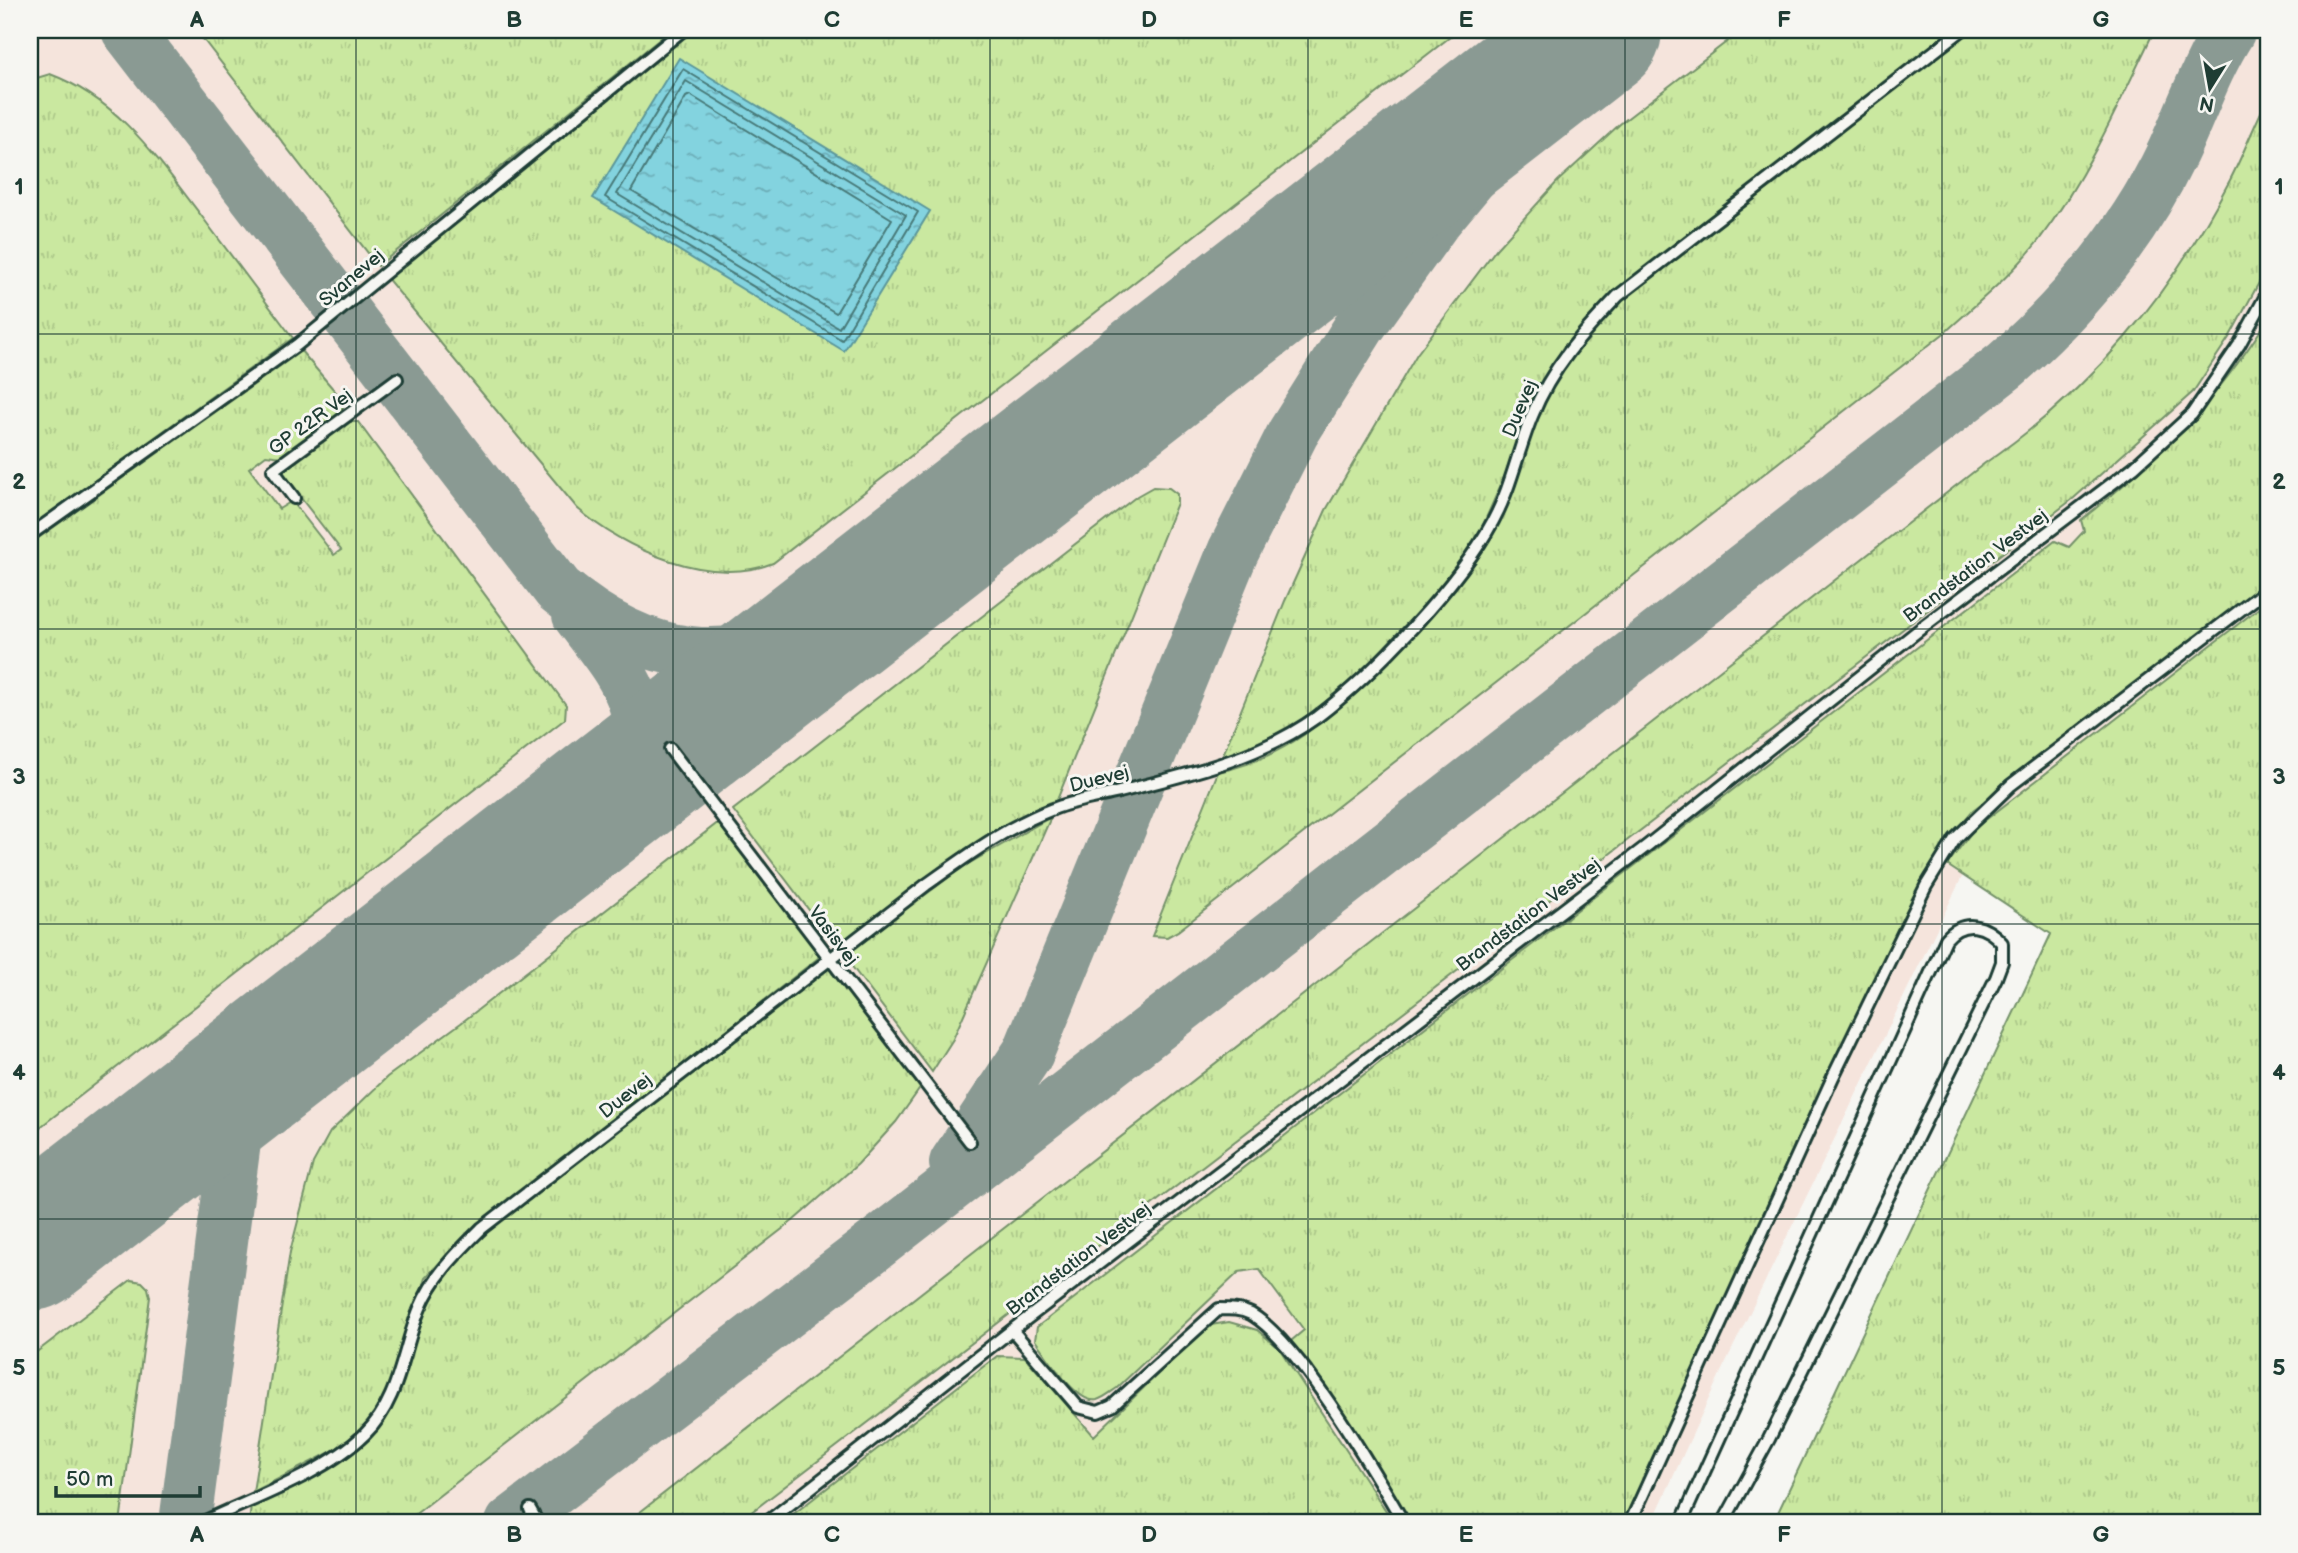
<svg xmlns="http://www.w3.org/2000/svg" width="2298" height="1553" font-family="'Balsamiq Sans',sans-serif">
<defs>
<pattern id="grass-tufts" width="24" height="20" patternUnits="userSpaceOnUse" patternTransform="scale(1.75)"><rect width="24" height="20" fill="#cae8a0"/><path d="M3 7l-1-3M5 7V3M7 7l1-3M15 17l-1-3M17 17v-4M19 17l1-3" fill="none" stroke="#adc88a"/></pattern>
<pattern id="water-ripples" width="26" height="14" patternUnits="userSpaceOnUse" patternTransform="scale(1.75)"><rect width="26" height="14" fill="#83d3df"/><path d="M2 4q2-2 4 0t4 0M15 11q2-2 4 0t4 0" fill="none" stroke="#6bacb6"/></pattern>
</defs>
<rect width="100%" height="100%" fill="#f6f6f2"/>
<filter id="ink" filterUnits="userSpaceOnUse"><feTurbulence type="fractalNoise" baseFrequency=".0143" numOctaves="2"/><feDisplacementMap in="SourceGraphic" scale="14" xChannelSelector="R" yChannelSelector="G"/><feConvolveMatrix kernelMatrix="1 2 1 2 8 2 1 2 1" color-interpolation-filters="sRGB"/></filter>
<g filter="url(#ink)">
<path fill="#f5e4dc" d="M30 30H2268V603L1981 838 1721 1372 1652 1523H30Z"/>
<path fill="url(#grass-tufts)" stroke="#74926a" stroke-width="2" d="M196 30H671L378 266Z
M693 30H1459L773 563C710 588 623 549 577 508L386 277Z
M1742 30H1953L1614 293 1563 347 1525 421 1507 471 1474 545 1443 585 1360 673 1319 707 1289 728 1221 760 1285 601 1326 510 1417 354 1497 248 1558 181 1620 124Z
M1972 30H2163L2161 35 2153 33C2119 104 2087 176 2039 240 2012 275 1976 304 1943 334L1178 931 1167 937 1152 936 1218 772C1248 766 1279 752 1305 734 1326 719 1345 698 1364 681 1415 632 1468 583 1501 519 1518 487 1526 444 1540 409 1557 366 1590 332 1622 299Z
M50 74C120 100 159 161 203 218 233 258 263 298 293 338L30 527V80Z
M2268 98V266L2230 336 2193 392 2074 498 737 1523H626L1985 463C2092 390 2170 295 2230 180 2244 153 2254 125 2268 98Z
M2268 319V583L1973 810 1941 849 1904 915 1624 1523H1411L1291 1341 1304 1330 1259 1269 1239 1272 1117 1388C1111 1392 1104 1398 1097 1400 1077 1405 1046 1355 1035 1340L1037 1327 2055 541 2069 547 2084 531 2081 520C2162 456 2212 406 2268 319Z
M301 351 345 403 339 415 282 457 266 455 249 468 279 509 292 501 334 555 341 550 283 475 286 466 348 422H358L566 705 565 719 30 1135V544Z
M1153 487 1169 488 1177 494V503L1057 800 968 847 837 947 733 810 1137 496Z
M2268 601V1523H1773L2051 934 1947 865 1974 829Z
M1051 817 953 1039 932 1072 844 956 961 868Z
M724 818 827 951 466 1235 425 1278 391 1387 372 1420 354 1440 253 1492 290 1252 313 1163 330 1132 387 1077 461 1023Z
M837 962 926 1080 896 1122 858 1164 794 1220 404 1523H249L251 1506C288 1488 333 1473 363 1444 403 1406 403 1355 426 1309 440 1282 459 1258 481 1237Z
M131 1280 142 1282 148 1288 150 1297 120 1523H30V1357Z
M1229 1322 1257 1330 1279 1348 1394 1523H782L997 1356 1025 1357 1094 1436 1196 1337 1211 1325Z"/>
<path fill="url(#water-ripples)" stroke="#5b979b" stroke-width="2" d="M679 58 930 211 844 351 593 198Z"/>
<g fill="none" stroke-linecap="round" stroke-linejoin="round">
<path stroke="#477978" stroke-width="2" d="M683 69 918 212 842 340 605 197Z
M686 81 906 215 839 328 617 194Z
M690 95 892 219 836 313 631 191 686 97Z"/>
<path stroke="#8a9a93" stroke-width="52" d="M127 30 558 589C648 665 730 671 836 620
M578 615C623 675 665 717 616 791
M955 1163 1028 1053 1233 552 1293 433 1362 323 1435 221 1496 148 1612 30
M185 1523 235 1142 254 1090 285 1048
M511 1523 873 1247 2006 365C2074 305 2134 234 2173 151 2192 110 2206 68 2230 30"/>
<path stroke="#8a9a93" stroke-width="130" d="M30 1246 1597 30"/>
<defs>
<path id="lane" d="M294 498 273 470 397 379
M30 535 297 345 683 30
M670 749 970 1142
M1012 1330 1078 1407 1098 1412 1112 1406 1219 1309C1230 1309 1241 1309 1251 1314 1299 1342 1374 1472 1404 1523
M530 1509 538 1523
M201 1523C253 1498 324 1474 365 1434 400 1400 402 1351 420 1308 433 1276 458 1252 482 1228L926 885C967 856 1006 827 1053 809 1072 801 1095 798 1115 793 1185 775 1257 760 1317 717 1374 674 1460 583 1493 521 1511 488 1518 450 1532 416 1551 368 1583 333 1618 296L1962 30
M766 1523 1012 1330 1648 845 1924 626 2134 467 2192 414 2239 345 2268 292
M1630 1523 1833 1077 1926 886 1955 839 2011 785 2268 589
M1681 1523 1946 939C1964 918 1986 925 2002 943V962L1996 978 1769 1439 1723 1523"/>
</defs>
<use href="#lane" stroke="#1f3d34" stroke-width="16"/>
<use href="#lane" stroke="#f6f6f2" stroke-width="10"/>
</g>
</g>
<path fill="none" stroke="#1f3d34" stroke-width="2" stroke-opacity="0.55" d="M356 30V1523M673 30V1523M990 30V1523M1308 30V1523M1625 30V1523M1942 30V1523M30 334H2268M30 629H2268M30 924H2268M30 1219H2268"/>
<g text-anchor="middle" stroke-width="6" stroke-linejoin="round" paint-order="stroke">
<g font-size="19" fill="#1f3d34" stroke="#f6f6f2">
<text transform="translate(351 277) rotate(-40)" y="7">Svanevej</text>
<text transform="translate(1519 408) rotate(-67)" y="7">Duevej</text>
<text transform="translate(310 421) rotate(-36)" y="7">GP 22R Vej</text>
<text transform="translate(1975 565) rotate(-37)" y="7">Brandstation Vestvej</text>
<text transform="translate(1099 778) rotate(-14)" y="7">Duevej</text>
<text transform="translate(1528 914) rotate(-37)" y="7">Brandstation Vestvej</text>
<text transform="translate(834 935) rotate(53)" y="7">Vasisvej</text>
<text transform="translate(625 1095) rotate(-38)" y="7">Duevej</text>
<text transform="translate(1078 1258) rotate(-37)" y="7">Brandstation Vestvej</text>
</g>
</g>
<rect width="2298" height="1553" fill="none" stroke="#f6f6f2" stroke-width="77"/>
<g transform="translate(2210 88) rotate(191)" stroke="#f6f6f2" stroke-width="5" paint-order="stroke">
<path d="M0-5L12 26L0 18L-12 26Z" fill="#1f3d34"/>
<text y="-10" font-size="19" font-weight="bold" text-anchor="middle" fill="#1f3d34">N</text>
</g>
<path d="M56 1486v10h144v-10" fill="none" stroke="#1f3d34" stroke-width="3.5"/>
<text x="66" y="1486" font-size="21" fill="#1f3d34" stroke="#f6f6f2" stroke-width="5" paint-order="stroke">50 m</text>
<rect x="38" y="38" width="2222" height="1476" fill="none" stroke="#1f3d34" stroke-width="2.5"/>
<g font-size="23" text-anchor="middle" font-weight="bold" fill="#1f3d34">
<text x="197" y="27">A</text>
<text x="514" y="27">B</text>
<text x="832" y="27">C</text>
<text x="1149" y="27">D</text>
<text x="1466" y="27">E</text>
<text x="1784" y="27">F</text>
<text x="2101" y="27">G</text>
<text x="19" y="194">1</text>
<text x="2279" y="194">1</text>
<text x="19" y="489">2</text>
<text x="2279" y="489">2</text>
<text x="19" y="784">3</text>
<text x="2279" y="784">3</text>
<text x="19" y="1080">4</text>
<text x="2279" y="1080">4</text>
<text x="19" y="1375">5</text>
<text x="2279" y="1375">5</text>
<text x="197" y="1542">A</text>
<text x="514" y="1542">B</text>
<text x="832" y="1542">C</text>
<text x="1149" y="1542">D</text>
<text x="1466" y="1542">E</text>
<text x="1784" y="1542">F</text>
<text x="2101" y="1542">G</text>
</g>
</svg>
